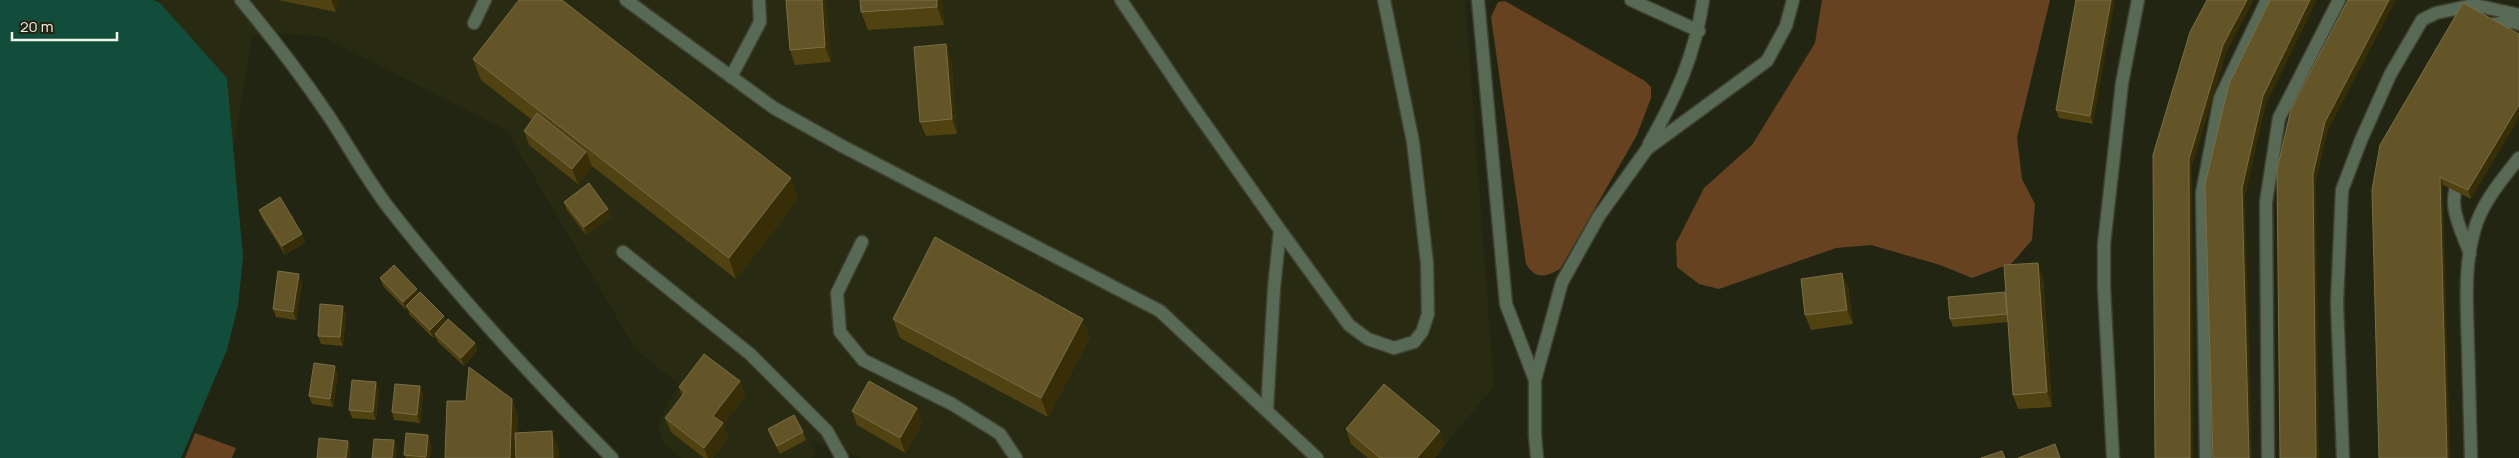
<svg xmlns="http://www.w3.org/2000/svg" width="2519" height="458" font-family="Manrope,sans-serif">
<rect width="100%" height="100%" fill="#232513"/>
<path fill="#282b12" d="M153 0H1465L1494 386 1445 445 1368 458H861L812 441 816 455 812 458H682L664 445 658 426 669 400 680 385 636 350 507 131 324 37 268 32 252 35 233 151 227 78 160 3Z"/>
<path fill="#664221" d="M1822 0H2050L2017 138 2022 179 2035 204 2032 240 2012 263 1972 278 1940 265 1871 245 1836 248 1719 289 1699 284 1677 267 1676 243 1704 188 1752 145 1815 43Z
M1505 1 1645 81 1651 87V98L1637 135 1560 269C1545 277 1536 280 1526 264L1491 17 1498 2Z
M195 433 236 448 232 458H185Z"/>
<path fill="#124d3c" d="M0 0H153L160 3 227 78 243 257 238 306 227 350 181 458H0Z"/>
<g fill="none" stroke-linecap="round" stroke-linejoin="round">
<defs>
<path id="service" d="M241 0C272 37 301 75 328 115 348 145 366 178 388 207 458 297 532 377 612 458
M1121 0 1189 101 1280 230 1274 288 1267 410
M1478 0 1506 304 1535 380
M1631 0 1699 31
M474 23 485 0
M2486 28C2494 23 2509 20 2519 24
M731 77 760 22 759 0
M1649 144C1676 96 1695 56 1703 0
M2461 176C2445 203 2460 226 2470 254
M1280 230 1349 325 1368 339 1394 348 1414 342 1422 332 1428 314 1427 263 1413 142 1384 0
M862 242 837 293 840 332 863 360 952 404 1000 434 1016 458
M623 252 750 354 827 431 842 458
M1537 458 1535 435V380L1562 282 1599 216 1647 149 1767 61 1786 26 1793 0
M2113 458 2104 288V244L2122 83 2138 0
M2206 458 2202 193 2220 98 2267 0
M2268 458 2266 202 2279 118 2339 0
M2343 458 2337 303 2342 190 2361 140 2390 75 2422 20 2436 13 2474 5 2519 15
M2471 458C2470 421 2469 384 2468 347 2467 306 2463 261 2477 222 2486 198 2504 177 2519 158"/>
<path id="minor" d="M626 0 774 108 842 146 1160 311 1317 458"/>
</defs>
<use href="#service" stroke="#404231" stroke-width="15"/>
<use href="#minor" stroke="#404231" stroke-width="15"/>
<use href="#service" stroke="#586955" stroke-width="12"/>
<use href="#minor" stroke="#586955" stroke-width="12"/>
</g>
<path fill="#514211" d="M278 0H338L336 12Z
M786 0H826L831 62 795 65 790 50Z
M942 0 944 25 868 30 861 12Z
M2076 0 2093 124 2059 118 2056 110Z
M2463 3 2471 199 2443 185 2380 145Z
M473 59 791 178 798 199 736 279 592 166 578 184 529 145 524 131 532 120 481 80Z
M951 59 957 134 926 136 920 122Z
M564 202 608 209 611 217 586 235 567 210Z
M259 210 302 234 305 242 285 255 262 218Z
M2043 277 2052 407 2018 409 2013 395 2008 322 1953 327 1950 319 2005 292Z
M380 278 418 293 446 322 475 343 477 351 464 366 438 342 435 336 433 338 409 314 408 309 406 310 383 286Z
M302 283 296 320 276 317 273 309Z
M1848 287 1853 324 1811 330 1805 315Z
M346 314 343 346 321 344 318 336Z
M893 319 1090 337 1048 417 900 338Z
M338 374 333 407 312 404 309 396Z
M740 381 745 396 723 425 728 438 712 458H704L671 432 665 418 682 396 679 387Z
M376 382 379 391 376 420 352 418 349 410Z
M420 386 423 395 420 423 394 420 392 412Z
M917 408 922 423 905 453 857 425 852 411Z
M768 429 803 432 806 440 780 454 771 437Z
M1346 429 1445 445 1434 458H1368L1351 444Z
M431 443 430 458H406L404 455Z"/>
<path fill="#372e08" d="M331 0H338L336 12Z
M822 0H826L831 62 825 47Z
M937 0H942L944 25 937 7Z
M2111 0H2115L2093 124 2090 116Z
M2247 0H2254L2226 53 2192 167 2193 458H2190L2189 159 2223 45Z
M2310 0H2317L2266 104 2245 196 2252 458H2249L2242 188 2263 96Z
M2389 0H2396L2328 130 2316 182 2319 458H2316L2313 174 2325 122Z
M946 44 951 59 957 134 952 119Z
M2519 105V118L2471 199 2468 190Z
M586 152 592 166 578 184 572 169Z
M2440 177 2443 185 2450 458H2447Z
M791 178 798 199 736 279 729 258Z
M608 209 611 217 586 235 584 227Z
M302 234 305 242 285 255 282 246Z
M2038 263 2043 277 2052 407 2047 392Z
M1842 273 1848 287 1853 324 1847 310Z
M299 274 302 283 296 320 293 312Z
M417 289 420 298 406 306 408 309 406 310 403 302Z
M343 306 346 314 343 346 340 337Z
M444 316 447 324 435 334V336L433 338 430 330Z
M1083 319 1090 337 1048 417 1041 398Z
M475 343 477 351 464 366 461 358Z
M335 366 338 374 333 407 330 399Z
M740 381 745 396 723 425 728 438 712 458H708L704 448 713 416Z
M376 382 379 391 376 420 373 412Z
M420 386 423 395 420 423 417 415Z
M512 399 518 417 517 458H510Z
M917 408 922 423 905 453 900 438Z
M552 431 559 450V458H553Z
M1440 431 1445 445 1434 458H1417Z
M428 435 431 443 430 458H426Z
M394 440 397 448 396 458H392Z
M348 441 351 449 350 458H346Z"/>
<path fill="#635528" stroke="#796e47" d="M519 0H562L791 178 729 258 473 59Z
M786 0H822L825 47 790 50Z
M860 0H937V7L861 12Z
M2076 0H2111L2090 116 2056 110Z
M2207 0H2247L2223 45 2189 159 2190 458H2155L2153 155 2190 32Z
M2270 0H2310L2263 96 2242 188 2249 458H2213L2205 184 2229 84Z
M2348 0H2389L2325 122 2313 174 2316 458H2280L2277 170 2291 109Z
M2463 3 2519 34V105L2468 190 2440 177 2447 458H2379L2372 190 2380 145Z
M946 44 952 119 920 122 914 47Z
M537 113 586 152 572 169 524 131Z
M589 183 608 209 584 227 564 202Z
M280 197 302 234 282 246 259 210Z
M935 237 1083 319 1041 398 893 319Z
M2038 263 2047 392 2013 395 2004 265Z
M394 265 417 289 403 302 380 278Z
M278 271 299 274 293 312 273 309Z
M1842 273 1847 310 1805 315 1801 279Z
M420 292 444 316 430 330 406 306Z
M2005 292 2007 314 1950 319 1948 297Z
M320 304 343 306 340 337 318 336Z
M448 319 475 343 461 358 435 334Z
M704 354 740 381 713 416 723 423 704 448 665 418 685 392 679 387Z
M314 363 335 366 330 399 309 396Z
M469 367 512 399 510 458H445L447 401H466Z
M352 380 376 382 373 412 349 410Z
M869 381 917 408 900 438 852 411Z
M395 384 420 386 417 415 392 412Z
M1384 384 1440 431 1417 458H1380L1346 429Z
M794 415 803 432 777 446 768 429Z
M552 431 553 458H516L515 433Z
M406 433 428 435 426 457 404 455Z
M319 438 348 441 346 458H317Z
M374 439 394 440 392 458H372Z
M2055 444 2060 458H2018Z
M2002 451 2005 458H1981Z"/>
<path d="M12 32v8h105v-8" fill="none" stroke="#f3f5e9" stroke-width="2.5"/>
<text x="20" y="32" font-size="15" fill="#f3f5e9" stroke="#232513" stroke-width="4" paint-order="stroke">20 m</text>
</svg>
